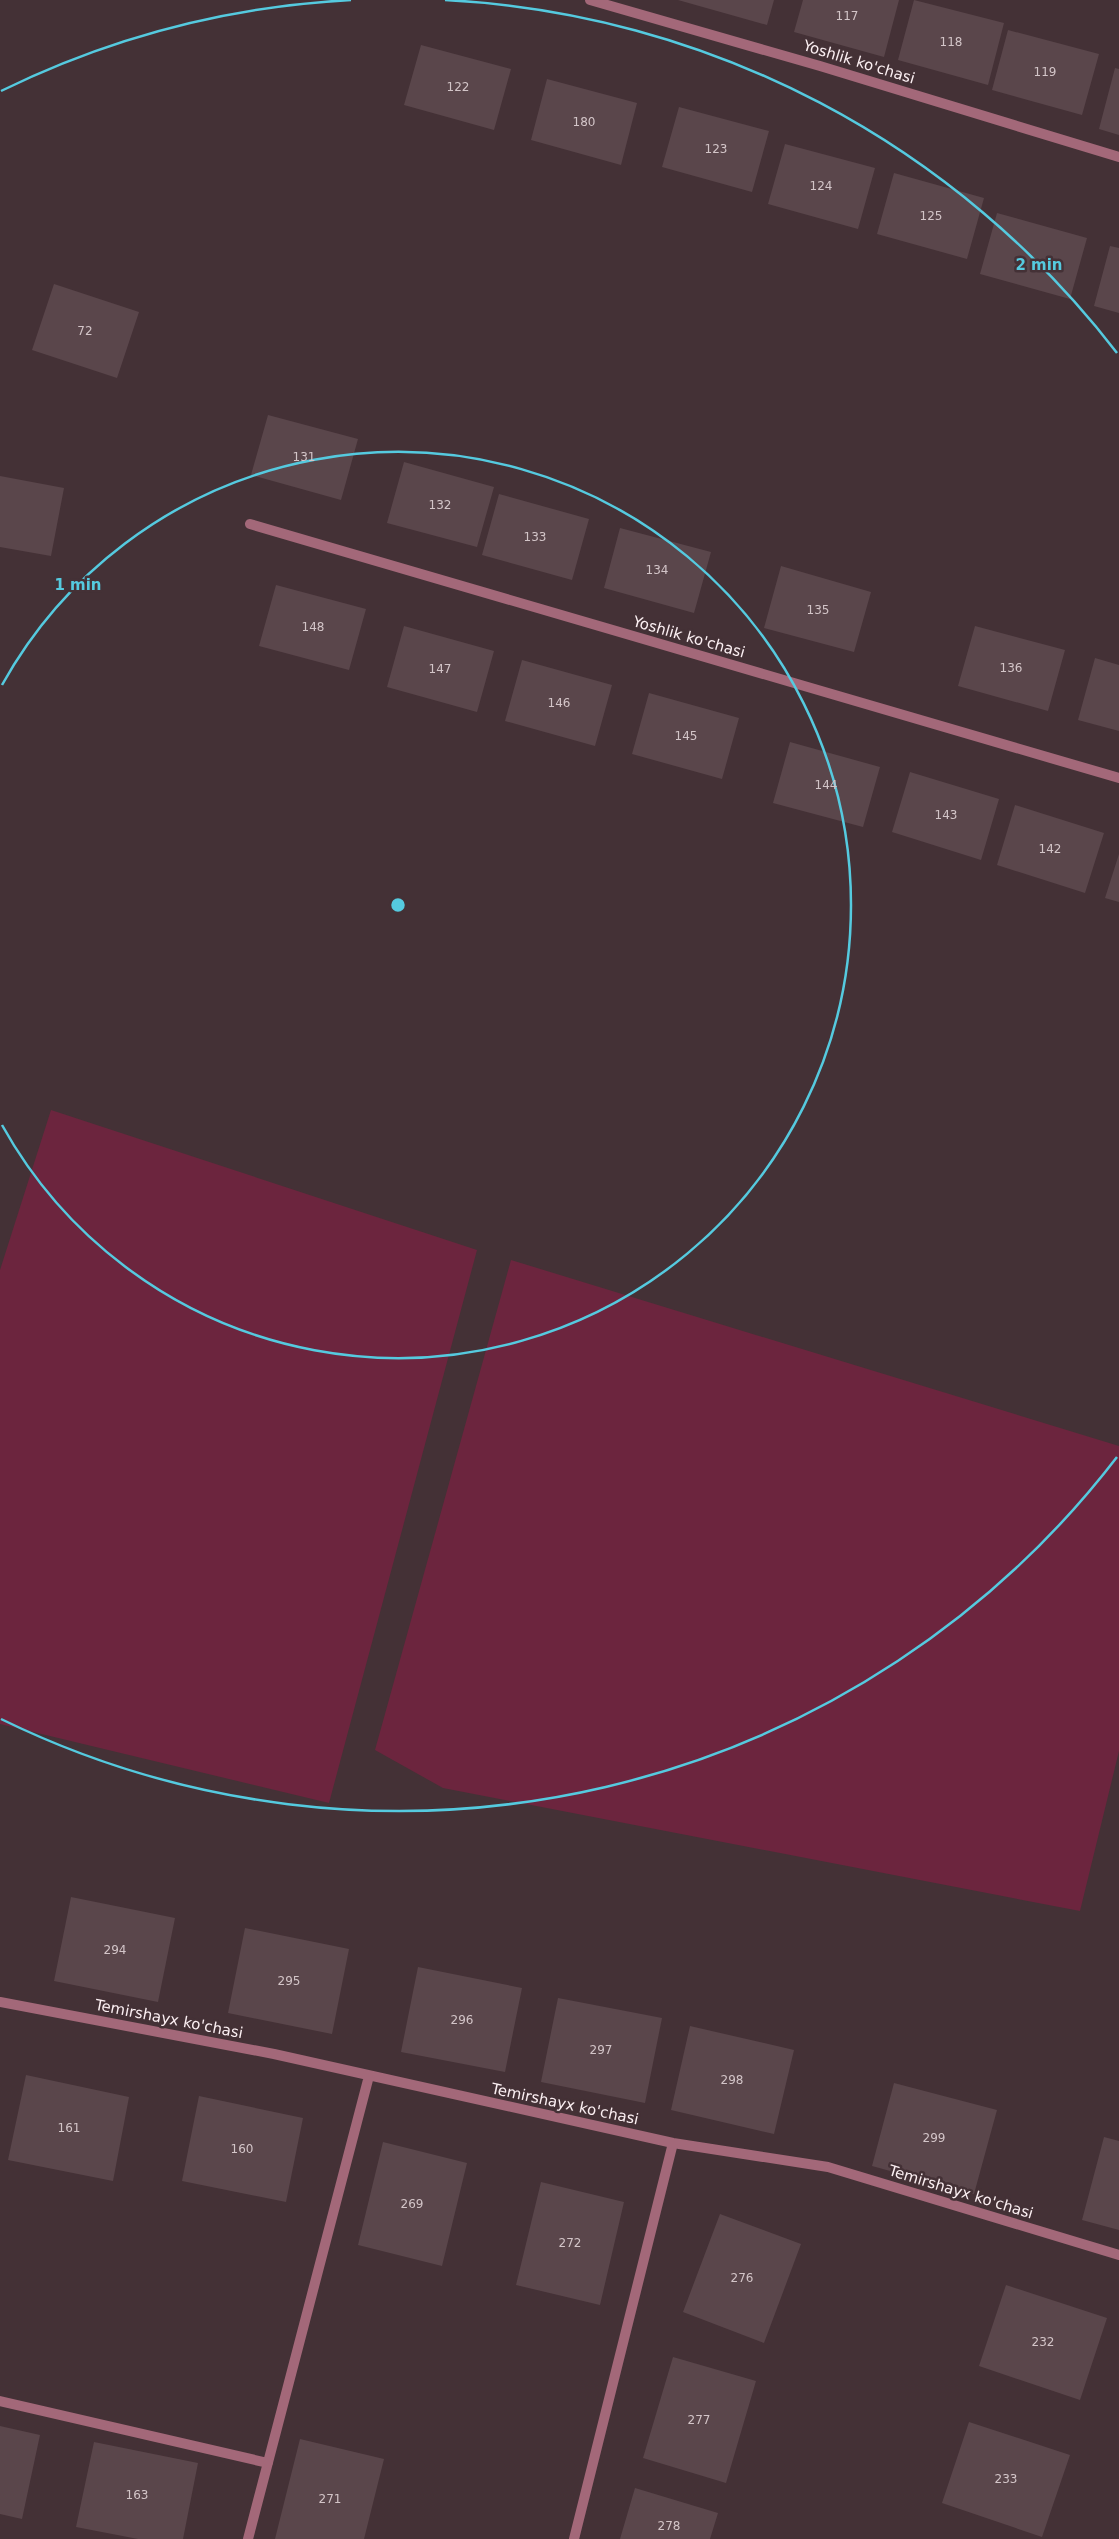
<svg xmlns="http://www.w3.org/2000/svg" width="1119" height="2539" font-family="'DejaVu Sans',sans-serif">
<rect width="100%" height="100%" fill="#443136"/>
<path fill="#6c253e" d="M51 1110 477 1250 329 1803 0 1724V1270Z
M511 1260 1119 1446V1751L1080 1911 443 1788 375 1750Z"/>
<path fill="#5a464b" d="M678 0H774L767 25Z
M803 0H899L884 57 794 32Z
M914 0 1004 23 988 85 898 60Z
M1008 30 1099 54 1082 115 992 90Z
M421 45 511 69 494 130 404 105Z
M1115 68 1119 69V135L1099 129Z
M547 79 637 103 621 165 531 140Z
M679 107 769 131 752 192 662 167Z
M785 144 875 168 858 229 768 204Z
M894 173 984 198 967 259 877 234Z
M997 213 1087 238 1070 299 980 274Z
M1110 246 1119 248V313L1094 306Z
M54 284 139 312 117 378 32 350Z
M268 415 358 439 341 500 251 475Z
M404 462 494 487 477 547 387 523Z
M0 476 64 488 51 556 0 547Z
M499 494 589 519 572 580 482 555Z
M620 528 711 552 694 613 604 588Z
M781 566 871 592 854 652 764 628Z
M276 585 366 609 349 670 259 646Z
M404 626 494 651 477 712 387 687Z
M975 626 1065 650 1048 711 958 686Z
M1095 658 1119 665V731L1078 720Z
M522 660 612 685 595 746 505 721Z
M649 693 739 718 722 779 632 754Z
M790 742 880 767 863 827 773 803Z
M910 772 999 799 981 860 892 832Z
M1015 805 1104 833 1085 893 997 865Z
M1119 854V902L1105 898Z
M71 1897 175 1918 158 2002 54 1981Z
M245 1928 349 1949 332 2034 228 2013Z
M418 1967 522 1988 505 2072 401 2052Z
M558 1998 662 2018 645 2103 541 2082Z
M690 2026 794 2050 774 2134 671 2110Z
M26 2075 129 2097 113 2181 8 2160Z
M894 2083 997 2110 974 2194 872 2166Z
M199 2096 303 2118 286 2202 182 2181Z
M1104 2137 1119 2141V2230L1082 2220Z
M383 2142 467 2163 442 2266 358 2245Z
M541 2182 624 2202 600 2305 516 2285Z
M720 2214 801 2244 764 2343 683 2312Z
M1006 2285 1107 2318 1080 2400 979 2366Z
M673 2357 756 2381 726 2483 643 2458Z
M969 2422 1070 2455 1042 2537 942 2503Z
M0 2426 40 2435 22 2519 0 2514Z
M300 2439 384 2459 364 2539H275Z
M94 2442 198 2463 183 2539H138L76 2527Z
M635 2488 718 2513 710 2539H620Z"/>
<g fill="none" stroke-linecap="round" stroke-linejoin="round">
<path stroke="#a36879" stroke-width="10" d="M590 0 820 66 1119 157
M250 524 1119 778
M0 2002 274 2054 673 2143 828 2167 1119 2255
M0 2401 268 2463
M248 2539 369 2076
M574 2539 673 2143"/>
</g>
<g fill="none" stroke="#55cadf" stroke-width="2.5">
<path d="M2 685A453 453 0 1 1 2 1125"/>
<path d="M1117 1457A906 906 0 0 1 1 1719M1 91A906 906 0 0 1 351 0M445 0A906 906 0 0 1 1117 353"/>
</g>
<g text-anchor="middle" stroke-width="5" stroke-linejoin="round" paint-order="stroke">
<g font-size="12" fill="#d3c5c8">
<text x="847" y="20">117</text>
<text x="951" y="46">118</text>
<text x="1045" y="76">119</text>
<text x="458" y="91">122</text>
<text x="584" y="126">180</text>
<text x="716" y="153">123</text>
<text x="821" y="190">124</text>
<text x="931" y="220">125</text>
<text x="85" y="335">72</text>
<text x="304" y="461">131</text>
<text x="440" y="509">132</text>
<text x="535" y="541">133</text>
<text x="657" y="574">134</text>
<text x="818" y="614">135</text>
<text x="313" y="631">148</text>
<text x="1011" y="672">136</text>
<text x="440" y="673">147</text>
<text x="559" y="707">146</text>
<text x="686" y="740">145</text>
<text x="826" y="789">144</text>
<text x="946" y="819">143</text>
<text x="1050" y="853">142</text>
<text x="115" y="1954">294</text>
<text x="289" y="1985">295</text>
<text x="462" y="2024">296</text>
<text x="601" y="2054">297</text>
<text x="732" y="2084">298</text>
<text x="69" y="2132">161</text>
<text x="934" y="2142">299</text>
<text x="242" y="2153">160</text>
<text x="412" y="2208">269</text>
<text x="570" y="2247">272</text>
<text x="742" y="2282">276</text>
<text x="1043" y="2346">232</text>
<text x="699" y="2424">277</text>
<text x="1006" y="2483">233</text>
<text x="137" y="2499">163</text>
<text x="330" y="2503">271</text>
<text x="669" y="2530">278</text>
</g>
<g font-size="15" fill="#fbeff2" stroke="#443136">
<text transform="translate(859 62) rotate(17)" y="5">Yoshlik ko'chasi</text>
<text transform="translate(689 637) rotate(16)" y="5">Yoshlik ko'chasi</text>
<text transform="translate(169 2019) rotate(11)" y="5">Temirshayx ko'chasi</text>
<text transform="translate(565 2104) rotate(12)" y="5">Temirshayx ko'chasi</text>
<text transform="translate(961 2192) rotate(17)" y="5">Temirshayx ko'chasi</text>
</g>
</g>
<circle cx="398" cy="905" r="8" fill="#55cadf" stroke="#443136" stroke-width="2.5"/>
<g font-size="15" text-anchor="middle" font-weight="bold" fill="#55cadf" stroke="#443136" stroke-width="5" stroke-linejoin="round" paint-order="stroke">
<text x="1039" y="270">2 min</text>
<text x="78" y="590">1 min</text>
</g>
</svg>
